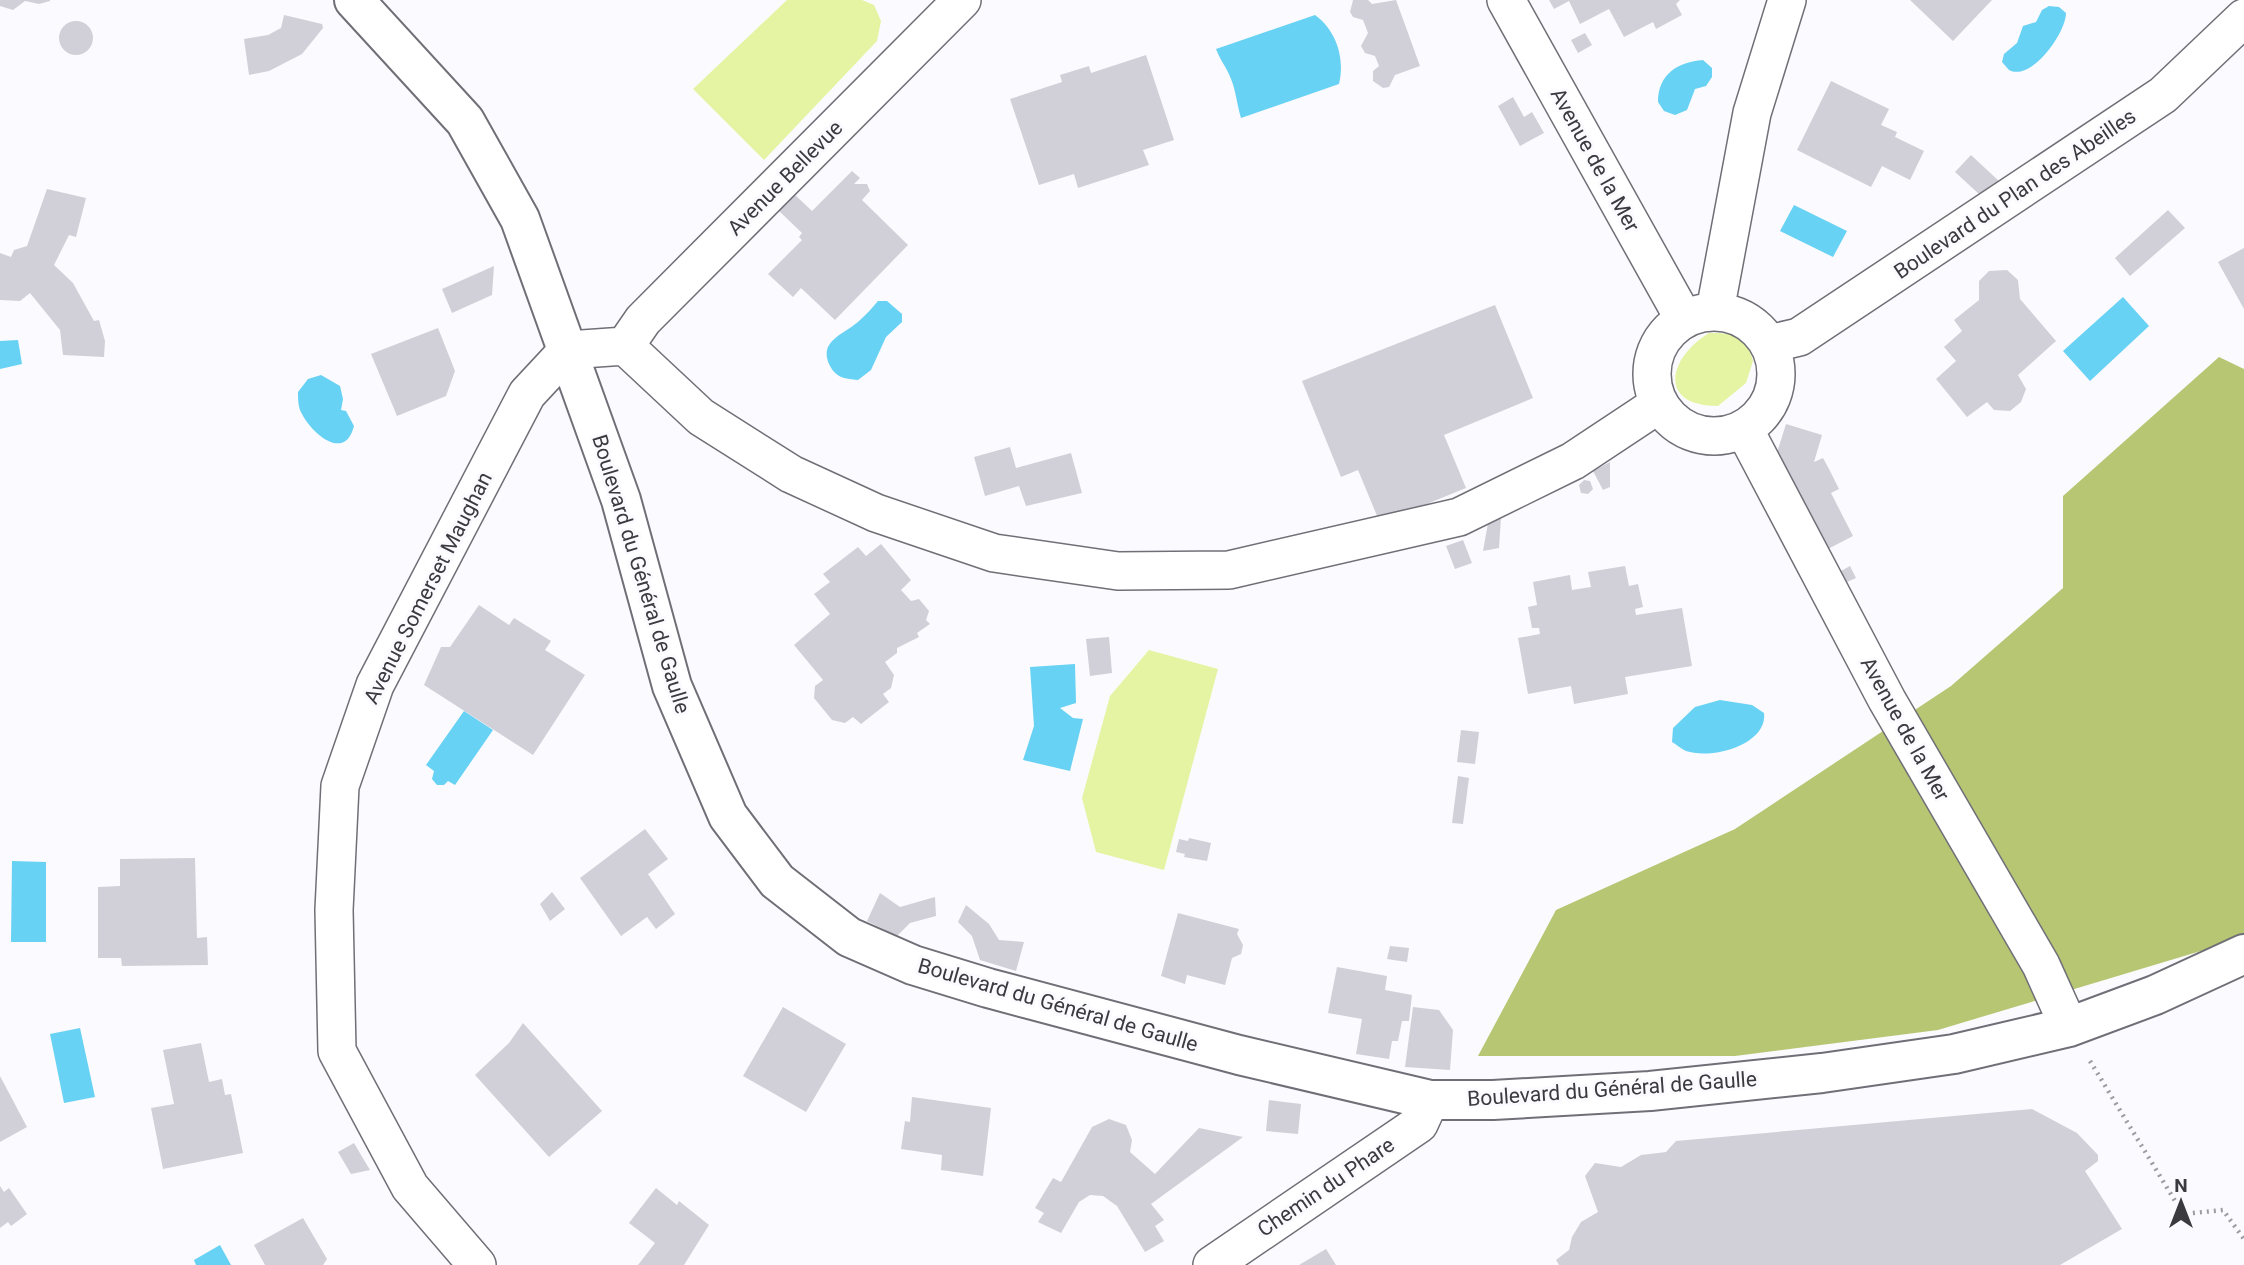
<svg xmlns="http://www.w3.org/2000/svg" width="2244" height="1265" font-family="Roboto,sans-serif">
<rect width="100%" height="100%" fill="#fbfafe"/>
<path fill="#e4f4a3" d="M787 0H862L874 5 881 21 877 41 764 160 693 89Z
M1709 333C1732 332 1748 337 1753 361L1746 383 1718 406C1657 406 1668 358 1709 333Z
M1149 650 1218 669 1164 870 1096 852 1082 798 1110 696Z"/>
<path fill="#b6c673" d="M2219 357 2244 369V938L1938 1030 1735 1056H1478L1556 910 1735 829 1951 686 2063 588V496Z"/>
<path fill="#67d2f4" d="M2049 6 2059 7 2066 13C2066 33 2031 82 2009 70L2002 62 2004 54 2017 43 2023 26 2036 22 2042 10Z
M1315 15C1337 31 1345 59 1339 84L1241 118C1237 105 1236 91 1231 79 1227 68 1220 60 1216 49Z
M1703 60 1712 68V77L1706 86 1695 89 1687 110 1675 115 1664 111 1658 102C1658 74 1678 62 1703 60Z
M1794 205 1847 231 1833 257 1780 231Z
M2123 297 2149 326 2090 381 2063 351Z
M878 301H887L902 314V322L886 337 871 370 858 380C846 379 836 378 830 366 817 341 845 334 859 321 866 315 872 308 878 301Z
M18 340 22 364 0 369V341Z
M321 375 340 386 343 399 341 410 346 411 354 426C345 462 312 434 302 414 298 408 298 399 298 392L308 379Z
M1075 664 1076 703 1060 708 1073 718 1083 719 1070 771 1023 760 1034 726 1030 667Z
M1720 700 1752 705 1764 713C1768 744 1712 760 1686 751 1681 749 1676 744 1672 742L1673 728 1695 707Z
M464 711 493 730 455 785 448 781 444 785H437L432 779 434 771 426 765Z
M12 861 46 862V942H11Z
M80 1028 95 1097 64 1103 50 1034Z
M220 1245 231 1265H196L194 1260Z"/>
<path fill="#d1d0d9" d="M0 0H50V1L39 4 25 1 13 10 0 6Z
M1353 0H1368L1372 4 1396 0 1420 66 1395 75 1389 87 1383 88 1373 81V71L1379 66 1375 56 1365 53 1361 46 1368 33 1363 20 1353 17 1350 12Z
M1549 0H1680L1676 4 1682 15 1656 29 1653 22 1624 37 1609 9 1580 24 1569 1 1554 9Z
M1910 0H1992L1953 41Z
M284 15 322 24 323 28 302 54 269 71 249 75 244 39 268 35 281 28Z
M59 38a17 17 0 1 1 34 0a17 17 0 1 1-34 0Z
M1585 33 1592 45 1578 53 1571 40Z
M1146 55 1174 140 1143 150 1149 165 1078 188 1074 174 1039 185 1010 99 1062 82 1060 75 1089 66 1091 73Z
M1831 81 1889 109 1881 125 1897 132 1895 137 1924 151 1910 180 1882 166 1871 187 1797 150Z
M1513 97 1524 117 1532 112 1544 133 1520 146 1498 106Z
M1971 155 2000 182 1980 195 1955 172Z
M852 171 860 178 854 184H867L870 191 862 200 908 245 835 320 801 288 793 297 768 274 802 240 799 237 802 233 777 209 793 193 812 211Z
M47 189 86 198 76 237 69 235 54 265 73 283 94 321 99 320 105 341 104 357 63 355 60 330 30 293 20 301 0 300V253L11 257 14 250 27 246Z
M2168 210 2185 228 2130 276 2115 258Z
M2244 248V309L2218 262Z
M494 266 492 295 452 313 442 289Z
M2007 270 2018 280 2020 299 2056 341 2018 375 2026 389 2021 402 2010 411 1994 410 1987 402 1967 417 1936 379 1956 361 1944 347 1962 331 1954 320 1979 300V281L1989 271Z
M1495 305 1533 398 1444 435 1466 488 1380 523 1358 470 1341 477 1302 381Z
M438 328 455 371 446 396 397 416 371 354Z
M1786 424 1822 435 1814 462 1823 458 1829 469 1839 489 1831 493 1853 536 1826 550 1775 459Z
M1010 447 1016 468 1071 453 1082 493 1026 506 1019 486 985 496 974 457Z
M1610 462V487L1603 490 1593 471Z
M1584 480 1590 481 1593 489 1588 494 1581 493 1579 485Z
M1501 517 1499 548 1483 551 1488 523Z
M1463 540 1472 563 1455 569 1446 546Z
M881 544 911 580 901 590 911 601 919 599 929 611 926 620 930 624 917 633 919 637 897 648V653L885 662 894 675 891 688 883 694 889 702 861 724 853 717 845 723 832 720 814 698 815 686 823 680 794 645 830 614 814 594 830 582 823 574 858 547 866 556Z
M1625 566 1629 586 1638 584 1643 607 1635 609 1636 615 1682 608 1692 666 1625 677 1628 694 1574 704 1571 686 1528 694 1518 638 1540 634 1539 628H1532L1528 607 1537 605 1533 582 1570 575 1572 590 1591 587 1588 572Z
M1850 566 1856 578 1847 582 1841 571Z
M479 605 509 625 514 618 551 641 545 650 585 675 533 755 424 685 441 647H450Z
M1109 637 1112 673 1090 676 1086 639Z
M1461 730 1479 732 1475 764 1457 762Z
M1458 776 1469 778 1463 824 1452 823Z
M645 829 668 859 648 874 675 914 656 929 647 917 621 936 580 878Z
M1189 838 1211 843 1207 861 1184 857 1185 854 1176 852 1179 839 1188 841Z
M195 858 197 938 207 937 208 965 122 966 121 958H98V887L120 886V859Z
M552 892 565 909 550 921 540 904Z
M880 893 900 907 935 897 936 916 910 923 897 936 867 921Z
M966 905 989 924 999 940 1024 942 1016 971 980 960 972 936 958 922Z
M1178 913 1239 929 1237 934 1243 945 1241 954 1232 958 1225 985 1187 975 1185 984 1161 976Z
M1390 946 1409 948 1407 962 1387 959Z
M1337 967 1387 976 1385 990 1412 995 1409 1021H1402L1398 1041H1392L1389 1059 1356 1054 1362 1019 1328 1013Z
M783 1007 846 1044 806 1112 743 1076Z
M1413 1007 1439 1010 1453 1030 1450 1070 1405 1067Z
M523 1023 602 1111 549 1157 475 1075 509 1043Z
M201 1043 209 1082 222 1079 225 1095 231 1094 243 1153 163 1169 151 1108 174 1104 163 1050Z
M0 1076 27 1127 0 1142Z
M912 1097 991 1108 983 1176 941 1170 942 1155 901 1149 905 1121 910 1122Z
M1269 1100 1301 1104 1298 1134 1266 1131Z
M2032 1109 2077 1133 2098 1155V1161L2085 1171 2122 1229 2060 1265H1559L1556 1260 1569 1250 1572 1237 1581 1222 1598 1212 1585 1176 1595 1163 1621 1167 1641 1155 1666 1152 1676 1141Z
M1109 1119 1126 1125 1132 1140 1130 1152 1155 1174 1199 1128 1243 1137 1151 1204 1164 1220 1155 1226 1164 1241 1145 1252 1117 1206 1103 1196 1090 1195 1079 1202 1061 1233 1038 1222 1044 1213 1035 1208 1053 1178 1061 1182 1092 1127Z
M354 1143 364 1160 370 1170 351 1174 338 1152Z
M0 1186 4 1192 9 1188 27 1214 11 1226 8 1222 0 1228Z
M656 1188 677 1205 679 1201 709 1225 684 1265H638L655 1243 629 1223Z
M303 1218 327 1259 323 1265H265L254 1245Z
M1326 1249 1336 1265H1299Z"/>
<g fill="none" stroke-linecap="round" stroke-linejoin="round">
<defs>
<path id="street" d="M1506 0 1684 319
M1715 311 1752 113 1787 0
M1652 374a62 62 0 1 1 124 0a62 62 0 1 1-124 0Z
M1769 344 1799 337 2163 95 2244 18
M625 346 643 320 962 0
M1744 429 1887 700 2041 965 2069 1027
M477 1265 410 1187 337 1051 334 910 340 786 375 685 527 394 568 350 625 346 701 417 791 474 876 513 994 553 1118 571 1229 570 1459 517 1573 461 1659 404
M1212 1265 1419 1124 1430 1100"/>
<path id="secondary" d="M354 0 465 121 520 219 621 500 672 686 728 816 777 881 849 937 913 965 988 988 1239 1055 1430 1100H1493L1650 1091 1822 1073 1954 1054 2069 1027 2155 995 2244 954"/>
</defs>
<use href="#street" stroke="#706f77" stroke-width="40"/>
<use href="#secondary" stroke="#706f77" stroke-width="42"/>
<path stroke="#9d9ca0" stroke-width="4.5" stroke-dasharray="2 5" stroke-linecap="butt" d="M2090 1061 2183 1214 2223 1210 2244 1239"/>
<use href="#street" stroke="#fff" stroke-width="37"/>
<use href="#secondary" stroke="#fff" stroke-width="38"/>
</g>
<g text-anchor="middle" stroke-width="6" stroke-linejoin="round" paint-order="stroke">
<g font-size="21" fill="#3b3a3e" stroke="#fbfafe">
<text transform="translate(1595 160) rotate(61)" y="7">Avenue de la Mer</text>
<text transform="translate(785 178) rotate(-45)" y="7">Avenue Bellevue</text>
<text transform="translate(2015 194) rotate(-34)" y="7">Boulevard du Plan des Abeilles</text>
<text transform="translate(641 574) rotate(73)" y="7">Boulevard du Général de Gaulle</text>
<text transform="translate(428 588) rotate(-63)" y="7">Avenue Somerset Maughan</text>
<text transform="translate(1905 729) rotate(61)" y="7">Avenue de la Mer</text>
<text transform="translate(1058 1005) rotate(16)" y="7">Boulevard du Général de Gaulle</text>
<text transform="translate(1612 1089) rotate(-4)" y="7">Boulevard du Général de Gaulle</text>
<text transform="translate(1326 1187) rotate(-34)" y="7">Chemin du Phare</text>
</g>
</g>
<g transform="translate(2181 1202)" stroke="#fbfafe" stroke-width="5" paint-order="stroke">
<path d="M0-5L12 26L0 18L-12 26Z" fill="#3b3a3e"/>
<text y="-10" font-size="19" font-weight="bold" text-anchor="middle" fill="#3b3a3e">N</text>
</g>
</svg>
